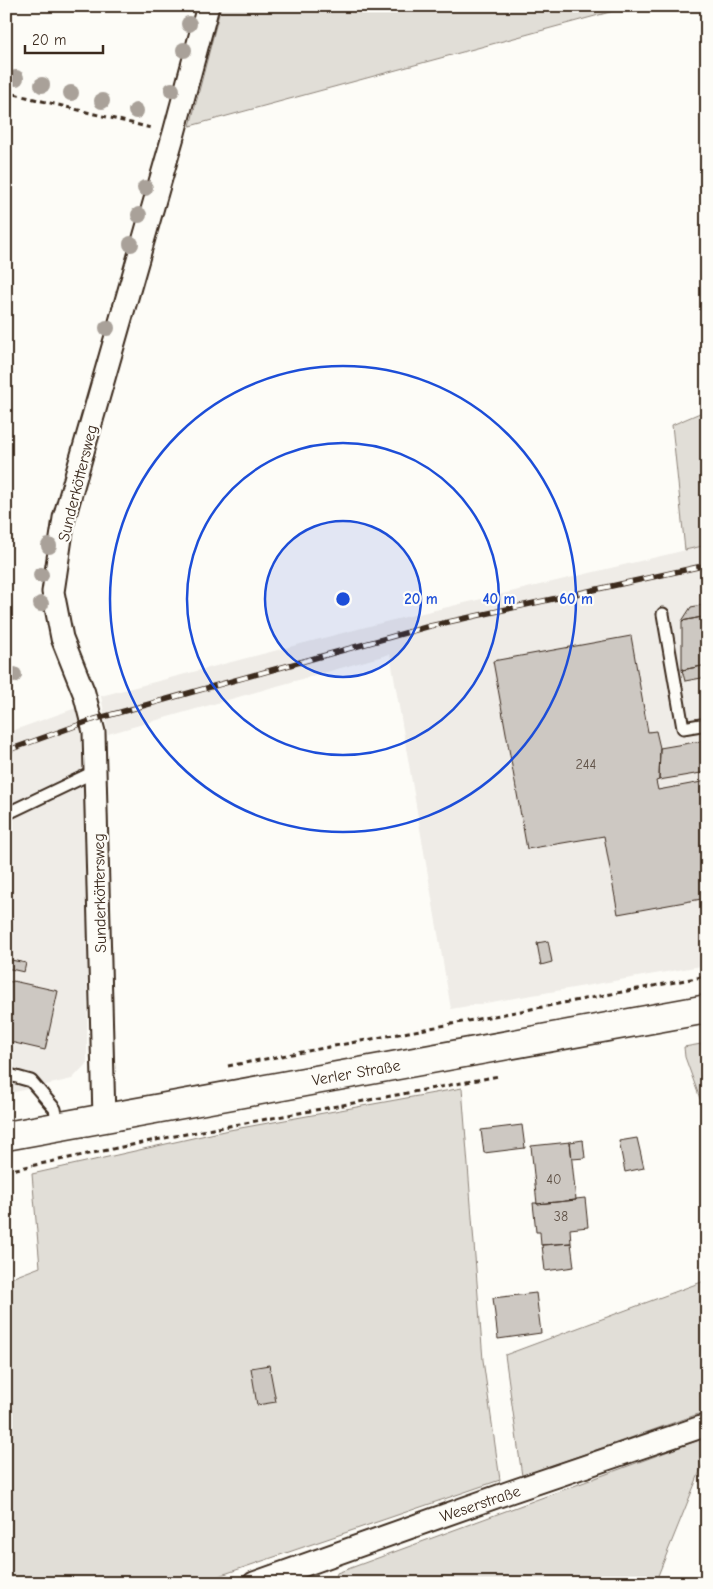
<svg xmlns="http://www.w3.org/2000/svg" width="713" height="1589" font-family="'Comic Neue',sans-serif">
<rect width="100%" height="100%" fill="#fdfcf7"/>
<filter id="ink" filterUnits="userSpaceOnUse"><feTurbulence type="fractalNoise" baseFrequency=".02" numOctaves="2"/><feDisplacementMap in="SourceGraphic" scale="10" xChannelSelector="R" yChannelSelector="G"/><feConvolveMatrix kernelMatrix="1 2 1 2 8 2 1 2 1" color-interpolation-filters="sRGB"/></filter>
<g filter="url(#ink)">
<path fill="#efece7" d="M707 545V965L451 1009 390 654 108 734 101 696 385 622Z
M76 708 82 731 89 804 87 1063 72 1079 6 1094V733Z"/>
<path fill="#e1ded7" stroke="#8e847a" d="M221 6H632L190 126Z
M707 410V545L685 550 672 425Z
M707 1043V1118L685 1057 684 1047Z
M462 1088 483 1360 500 1480 198 1583H14L6 1564V1280L40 1267 32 1174 224 1131Z
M707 1280V1411L522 1476 505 1355Z
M707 1437V1454L655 1583H335L337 1573Z"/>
<path fill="#cdc8c2" stroke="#3b2a1e" d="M707 604V616L682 621 691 607Z
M707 616V665L682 670V621Z
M631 636 648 732 656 731 660 748 659 780 656 781 658 790 707 781V898L618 914 604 836 527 849 493 661Z
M707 665V677L685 681 682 670Z
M707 740V772L659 780 660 748Z
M548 941 552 962 541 965 537 943Z
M6 959 26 963 24 972 6 968Z
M6 981 12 982 13 981 58 991 45 1050 6 1041Z
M522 1125 525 1148 484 1153 481 1130Z
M637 1138 644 1168 625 1172 619 1141Z
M583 1140 585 1158 572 1159 570 1142Z
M570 1142 576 1200 537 1204 531 1146Z
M585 1198 588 1227 570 1229 571 1243 541 1245 540 1232H536L533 1203H537V1204L576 1200V1199Z
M571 1243 574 1267 545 1271 542 1245Z
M536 1293 541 1333 498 1339 493 1298Z
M269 1365 276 1402 257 1405 251 1368Z"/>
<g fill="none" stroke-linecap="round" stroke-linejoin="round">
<defs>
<path id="service" d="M663 614 683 728 707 724
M6 814 96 771
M6 1074 31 1081 55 1109 58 1126"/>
<path id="minor" d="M104 1118 94 732 84 693 62 638 53 592 64 518 174 133 208 6
M254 1583 510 1492 707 1425"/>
<path id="secondary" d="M6 1136 707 1009"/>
</defs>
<use href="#service" stroke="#3b2a1e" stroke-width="15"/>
<use href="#minor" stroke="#3b2a1e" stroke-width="25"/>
<use href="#secondary" stroke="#3b2a1e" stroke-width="31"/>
<path stroke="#3b2a1e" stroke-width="3" stroke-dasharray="5 4" stroke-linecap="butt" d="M6 92 151 128
M228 1066 707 976
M6 1171 175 1136 499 1076"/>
<use href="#service" stroke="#fdfcf7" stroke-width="11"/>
<use href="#minor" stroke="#fdfcf7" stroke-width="21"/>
<use href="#secondary" stroke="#fdfcf7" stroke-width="28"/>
<defs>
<path id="rail" d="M6 751 92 720 430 626 707 565"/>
</defs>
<use href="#rail" stroke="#3b2a1e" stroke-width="5.5"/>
<use href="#rail" stroke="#fdfcf7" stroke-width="4" stroke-dasharray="11" stroke-linecap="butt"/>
</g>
<g fill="#a9a199">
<circle cx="189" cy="24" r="8"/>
<circle cx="184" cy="50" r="8"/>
<circle cx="16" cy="78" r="8"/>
<circle cx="42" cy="85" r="8"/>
<circle cx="172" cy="90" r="8"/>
<circle cx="71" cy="93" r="8"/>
<circle cx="102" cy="101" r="8"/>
<circle cx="136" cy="111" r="8"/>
<circle cx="145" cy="188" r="8"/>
<circle cx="139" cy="215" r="8"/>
<circle cx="131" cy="244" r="8"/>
<circle cx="107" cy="328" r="8"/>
<circle cx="49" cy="546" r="8"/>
<circle cx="41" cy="575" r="8"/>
<circle cx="41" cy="604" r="8"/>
<circle cx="14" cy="675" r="8"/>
</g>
</g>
<circle cx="343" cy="599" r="78" fill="#1d4ed8" fill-opacity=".12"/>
<g fill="none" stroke="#1d4ed8" stroke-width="2.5">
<circle cx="343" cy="599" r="78"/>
<circle cx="343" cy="599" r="156"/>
<circle cx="343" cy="599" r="233"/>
</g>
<g text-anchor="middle" stroke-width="4.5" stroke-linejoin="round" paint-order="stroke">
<g font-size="14" fill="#605247">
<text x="586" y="769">244</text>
<text x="554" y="1184">40</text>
<text x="561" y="1221">38</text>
</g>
<g font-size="16" fill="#3b2a1e" stroke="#fdfcf7">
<text transform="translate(77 483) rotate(-76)" y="6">Sunderköttersweg</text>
<text transform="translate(99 893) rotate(-91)" y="6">Sunderköttersweg</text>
<text transform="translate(356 1072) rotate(-10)" y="6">Verler Straße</text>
<text transform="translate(480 1503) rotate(-19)" y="6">Weserstraße</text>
</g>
</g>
<circle cx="343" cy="599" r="8" fill="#1d4ed8" stroke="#fdfcf7" stroke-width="2.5"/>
<g font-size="15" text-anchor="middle" font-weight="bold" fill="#1d4ed8" stroke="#fdfcf7" stroke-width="4.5" stroke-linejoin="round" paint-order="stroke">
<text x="421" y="604">20 m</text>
<text x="499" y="604">40 m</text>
<text x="576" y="604">60 m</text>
</g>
<rect width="713" height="1589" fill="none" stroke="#fdfcf7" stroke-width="25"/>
<rect x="12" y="12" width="688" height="1564" fill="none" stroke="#3b2a1e" stroke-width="2" filter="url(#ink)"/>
<path d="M25 45v8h78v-8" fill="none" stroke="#3b2a1e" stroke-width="2.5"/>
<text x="32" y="45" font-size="15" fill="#3b2a1e" stroke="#fdfcf7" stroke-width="4" paint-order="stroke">20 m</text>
</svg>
